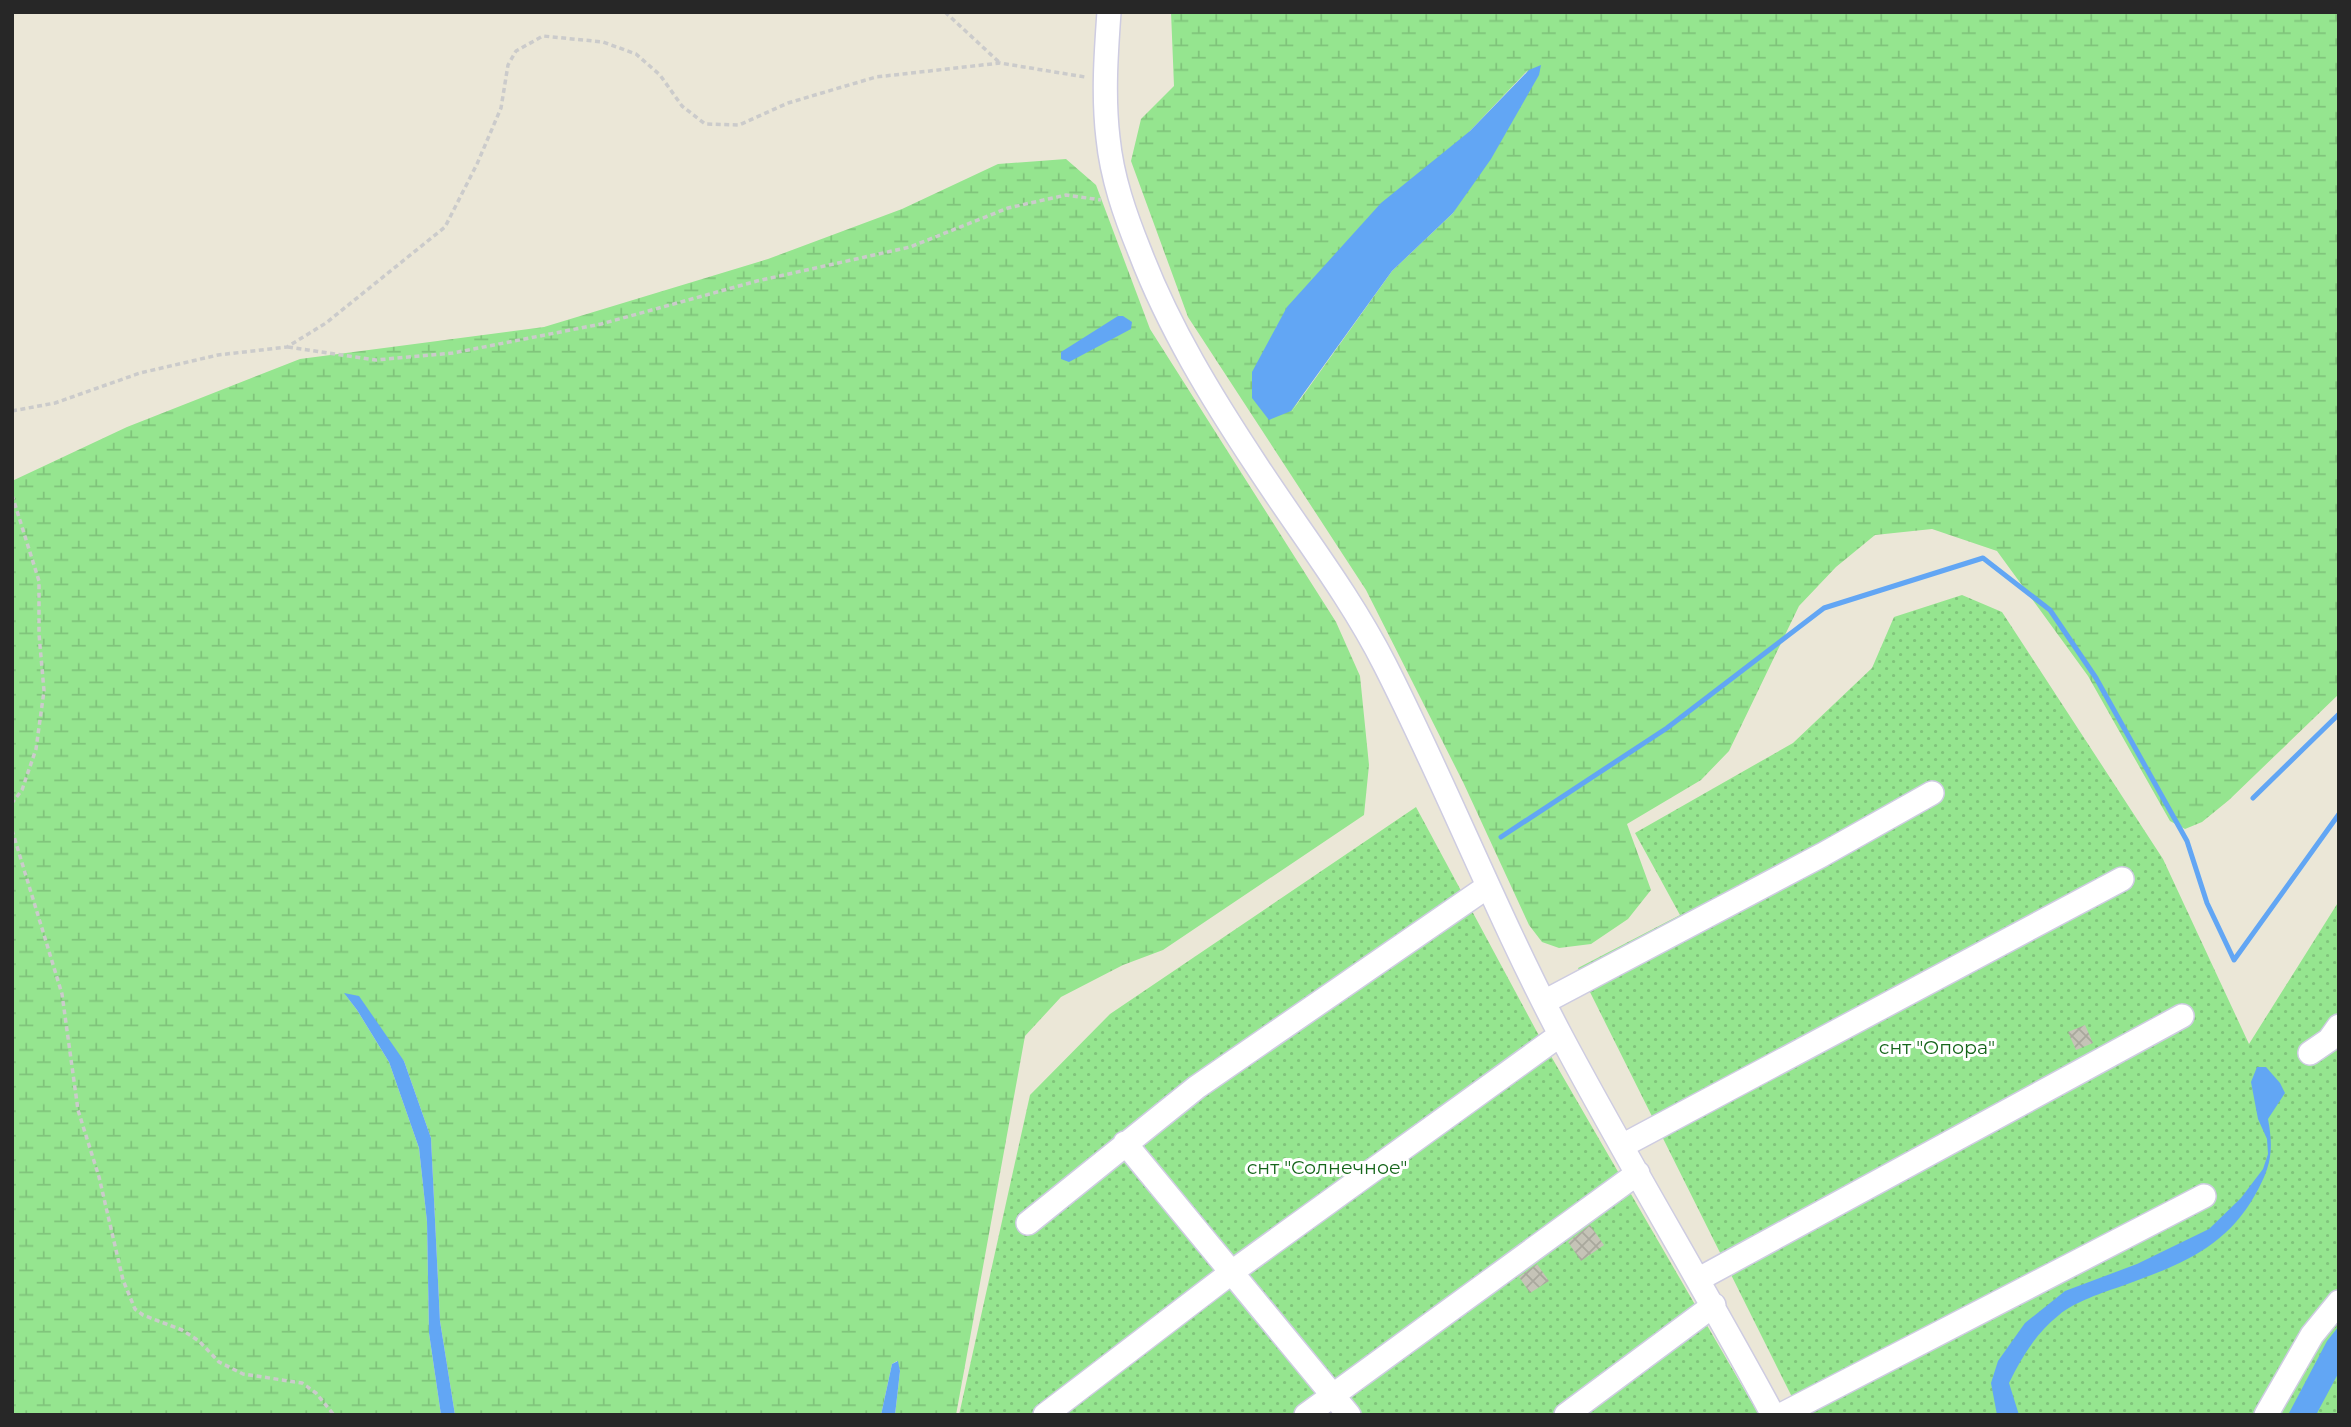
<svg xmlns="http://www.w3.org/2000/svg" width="2351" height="1427" font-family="Montserrat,sans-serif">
<defs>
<pattern id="green-dots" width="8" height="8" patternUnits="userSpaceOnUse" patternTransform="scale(1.75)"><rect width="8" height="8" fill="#95e58f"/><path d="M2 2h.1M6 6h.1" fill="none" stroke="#80c47b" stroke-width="1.8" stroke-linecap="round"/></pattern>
<pattern id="wetland-marsh" width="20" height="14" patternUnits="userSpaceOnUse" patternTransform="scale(1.75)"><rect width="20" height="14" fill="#95e58f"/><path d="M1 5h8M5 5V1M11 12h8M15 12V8" fill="none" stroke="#80c47b"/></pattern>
<pattern id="building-cross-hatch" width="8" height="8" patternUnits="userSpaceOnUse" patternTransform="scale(1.75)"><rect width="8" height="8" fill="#c5c3b7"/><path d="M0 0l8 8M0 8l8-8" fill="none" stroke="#a9a89d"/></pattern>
</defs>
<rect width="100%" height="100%" fill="#ebe7d7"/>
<path fill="url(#green-dots)" d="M1962 595 2002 612 2163 859 2249 1044 2339 901V1415H1801L1578 968 1680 915 1635 833 1793 743 1872 668 1894 617Z
M1416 807 1537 1032 1759 1415H959L1030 1095 1110 1014Z"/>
<path fill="url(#wetland-marsh)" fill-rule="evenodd" d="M1171 12H2339V694L2229 800 2202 822 2185 829 2170 821 2088 676 1997 551 1932 529 1875 535 1836 567 1799 606 1729 751 1701 780 1627 824 1651 890 1628 919 1591 944 1559 948 1542 942 1529 925 1463 782 1366 590 1188 317 1131 161 1141 119 1174 86ZM1528 70 1453 213 1392 271 1292 411 1470 131Z
M1066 159 1096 185 1150 329 1336 622 1360 676 1369 765 1364 815 1163 950 1123 965 1061 997 1025 1036 956 1415H895L900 1371 897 1361 892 1364 881 1415H455L440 1321 431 1138 404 1061 345 994 357 1010 389 1062 419 1148 427 1222 429 1333 441 1415H12V481L127 427 300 359 544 327 768 259 902 209 998 164Z"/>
<path fill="#62a6f4" d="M1541 65 1539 75 1491 159 1453 213 1392 271 1291 411 1269 420 1252 398V372L1287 307 1381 203 1470 131 1529 70Z
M1118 316H1123L1132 322 1131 329 1069 362 1061 359V352Z
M344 993 359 996 404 1061 431 1138 440 1321 455 1415H441L429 1333 427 1222 419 1148 389 1062 357 1010Z
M2257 1067H2266L2280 1083 2285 1093 2268 1119C2274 1151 2271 1167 2255 1195 2225 1249 2177 1266 2122 1286 2104 1292 2074 1302 2059 1315 2036 1333 2022 1357 2009 1383L2019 1415H1997L1991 1383 1998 1361 2025 1323 2065 1291 2137 1264 2209 1229 2241 1198 2263 1169 2268 1154 2267 1139 2258 1119 2251 1082Z
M2339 1326V1372L2316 1415H2288L2327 1341Z
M898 1361 900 1371 895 1415H881L892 1364Z"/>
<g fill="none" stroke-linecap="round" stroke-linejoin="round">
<path stroke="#62a6f4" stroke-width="5" d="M2253 798 2339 714
M1501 837 1667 728 1824 608 1983 558 2050 610 2096 678 2187 841 2207 903 2234 960 2339 814"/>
</g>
<path fill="url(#building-cross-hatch)" d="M2085 1025 2093 1043 2076 1050 2068 1032Z
M1590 1225 1604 1245 1581 1261 1568 1242Z
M1537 1264 1549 1281 1530 1293 1519 1277Z"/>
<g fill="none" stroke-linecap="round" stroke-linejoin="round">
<defs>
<path id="minor" d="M1109 12C1106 54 1103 96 1108 138 1112 178 1125 215 1140 252 1169 328 1212 398 1257 466 1300 532 1349 594 1385 665 1447 787 1497 915 1561 1036 1629 1164 1704 1287 1773 1415
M1544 1002 1822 855 1932 793
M2310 1053 2329 1040 2339 1026
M1125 1143 1349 1415
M1622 1146 2122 879
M1028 1223 1197 1087 1487 887
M1699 1279 2182 1016
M1045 1415 1232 1272 1560 1035
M1306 1415 1638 1173
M1566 1415 1714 1305
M1781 1415 2204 1196
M2266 1415 2312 1335 2339 1302"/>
</defs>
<use href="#minor" stroke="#cecce1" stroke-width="26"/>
<path stroke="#cbcbcb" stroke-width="3.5" stroke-dasharray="5 3.5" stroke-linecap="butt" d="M945 12 1000 63
M288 347 376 360 453 353 601 324 757 281 910 247 1008 208 1066 195 1101 200
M12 411 55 403 140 373 218 355 287 347 326 323 445 227 477 164 501 108 508 65 516 51 543 36 603 42 636 54 660 75 682 106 705 124 739 125 788 103 876 77 1000 63 1085 77
M12 495 39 581V634L44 691 36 749 22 790 12 803
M12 830 62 994 78 1110 99 1177 123 1280 135 1309 143 1315 182 1330 199 1341 219 1362 243 1374 302 1383 316 1393 334 1415"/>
<use href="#minor" stroke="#fff" stroke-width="23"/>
</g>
<g text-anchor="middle" stroke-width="6" stroke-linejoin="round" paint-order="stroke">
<g font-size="19" fill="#15651a" stroke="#fff">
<text x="1937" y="1054">снт "Опора"</text>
<text x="1327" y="1174">снт "Солнечное"</text>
</g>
</g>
<rect width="2351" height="1427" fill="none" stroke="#272727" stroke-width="28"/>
</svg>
